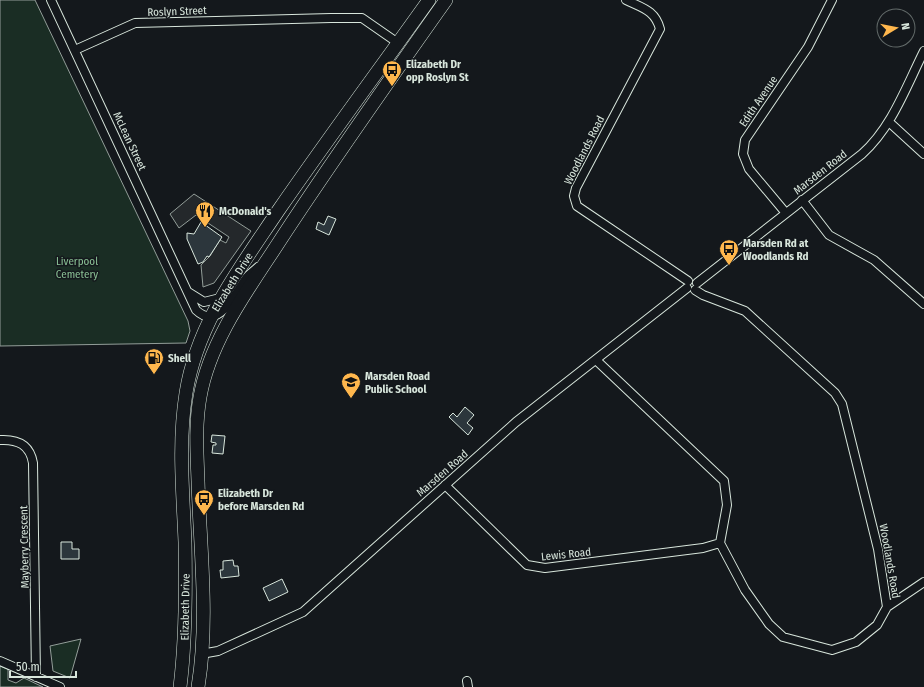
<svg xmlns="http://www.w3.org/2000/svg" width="924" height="687" font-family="'Fira Sans Condensed',sans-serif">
<rect width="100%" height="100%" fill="#14181c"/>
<path fill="#1a2d24" stroke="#939e99" d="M0 0H35L188 321 190 331 186 343 0 346Z
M81 639 70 678 53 671 50 646Z
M0 666 8 669V680L16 683 24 678 43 687H0Z"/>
<path fill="#24282b" stroke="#939e99" d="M194 194 251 231 214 283 203 287 201 265 210 256 220 240 226 243 229 237 196 215 179 228 170 214Z"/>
<path fill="#2c363c" stroke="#d8e6dc" d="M328 216 336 219 329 235 316 229 318 222 324 225Z
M201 222 222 237 209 257 207 256 203 262 198 264 187 239V233L194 234Z
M465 407 474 415 467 423 473 428 468 435 449 417 453 413 457 417Z
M212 435 225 436 223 454 212 453 213 445H216V443L211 442Z
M61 542H72V549H79V559H61Z
M233 560 234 566H238L239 576 221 578 220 570H223V561Z
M282 579 288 592 269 601 263 588Z"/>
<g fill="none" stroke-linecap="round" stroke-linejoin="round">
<defs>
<path id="street" d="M51 0 196 310C219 332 235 293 246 278 249 274 254 271 258 267
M626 0C642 8 655 10 660 29L576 188 574 196 577 206 688 281
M75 50 135 23 331 18H362L398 43
M889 122 924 154
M802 200 829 235 874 260 924 304
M785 212 749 169 743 154 745 140 808 47 832 0
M697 283 862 154C892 127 906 87 924 51
M188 292 204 302 220 298
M596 360 724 481 727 505 720 543 745 590 769 624 783 637 832 650 856 642 877 625 887 607 878 549 842 404 835 393 745 311 703 295 695 290
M0 440C18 439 30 445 33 463L36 677
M445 485 527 565 545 568 703 548 720 543
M887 607 924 582
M201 654 218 651 303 612 516 422 687 288
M0 661 60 687
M467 681 468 687"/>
<path id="primary" d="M180 687C186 639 186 591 185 542 183 493 178 443 186 393 197 323 240 268 278 211 327 140 379 70 429 0
M198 687C209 620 200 549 198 481 197 453 195 425 200 397 210 339 250 287 281 239 334 158 390 79 446 0"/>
</defs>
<use href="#street" stroke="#d8e6dc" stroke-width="10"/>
<use href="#primary" stroke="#d8e6dc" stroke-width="14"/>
<use href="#street" stroke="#14181c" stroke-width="8"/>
<use href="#primary" stroke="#14181c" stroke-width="13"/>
</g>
<defs>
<symbol id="bus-pin" viewBox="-11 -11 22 30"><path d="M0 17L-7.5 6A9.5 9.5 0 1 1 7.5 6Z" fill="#ffb74d" stroke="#14181c"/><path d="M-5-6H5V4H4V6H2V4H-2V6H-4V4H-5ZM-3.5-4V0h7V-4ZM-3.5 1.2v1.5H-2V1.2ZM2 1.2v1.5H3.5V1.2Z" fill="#111"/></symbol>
<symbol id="restaurant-pin" viewBox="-11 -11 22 30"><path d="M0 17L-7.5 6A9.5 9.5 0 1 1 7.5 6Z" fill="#ffb74d" stroke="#14181c"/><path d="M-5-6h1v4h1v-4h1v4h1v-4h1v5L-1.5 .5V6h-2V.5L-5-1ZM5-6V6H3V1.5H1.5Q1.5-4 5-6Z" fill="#111"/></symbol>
<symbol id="fuel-pin" viewBox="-11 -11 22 30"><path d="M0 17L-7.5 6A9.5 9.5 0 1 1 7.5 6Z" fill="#ffb74d" stroke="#14181c"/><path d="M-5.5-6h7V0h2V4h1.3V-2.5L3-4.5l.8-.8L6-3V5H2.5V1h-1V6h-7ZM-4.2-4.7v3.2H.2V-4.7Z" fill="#111"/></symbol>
<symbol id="school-pin" viewBox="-11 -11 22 30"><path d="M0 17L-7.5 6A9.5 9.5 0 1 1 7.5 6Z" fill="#ffb74d" stroke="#14181c"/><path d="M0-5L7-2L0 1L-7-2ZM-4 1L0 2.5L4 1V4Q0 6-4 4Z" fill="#111"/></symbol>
</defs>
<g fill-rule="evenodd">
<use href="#bus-pin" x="381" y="59" width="22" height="30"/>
<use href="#restaurant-pin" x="194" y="200" width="22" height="30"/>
<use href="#bus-pin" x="718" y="238" width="22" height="30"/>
<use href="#fuel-pin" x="143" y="347" width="22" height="30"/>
<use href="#school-pin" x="340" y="371" width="22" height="30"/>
<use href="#bus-pin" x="193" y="488" width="22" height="30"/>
</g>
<g text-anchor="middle" stroke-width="3" stroke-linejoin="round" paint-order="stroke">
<g font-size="11" fill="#d8e6dc" stroke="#14181c">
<text transform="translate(177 11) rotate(-2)" y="4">Roslyn Street</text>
<text transform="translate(758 101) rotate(-56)" y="4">Edith Avenue</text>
<text transform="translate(130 141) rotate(65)" y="4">McLean Street</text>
<text transform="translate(584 150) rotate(-63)" y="4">Woodlands Road</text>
<text transform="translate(820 172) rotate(-38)" y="4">Marsden Road</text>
<text transform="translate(232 282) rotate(-58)" y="4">Elizabeth Drive</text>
<text transform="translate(442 473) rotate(-41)" y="4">Marsden Road</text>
<text transform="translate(24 547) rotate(-91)" y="4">Mayberry Crescent</text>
<text transform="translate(566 554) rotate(-6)" y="4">Lewis Road</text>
<text transform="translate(890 561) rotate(80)" y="4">Woodlands Road</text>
<text transform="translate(185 607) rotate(-89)" y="4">Elizabeth Drive</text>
</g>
<g font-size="11" font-weight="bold" fill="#d8e6dc" stroke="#14181c" text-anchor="start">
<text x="406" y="68">Elizabeth Dr<tspan x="406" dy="13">opp Roslyn St</tspan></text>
<text x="219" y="215">McDonald's</text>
<text x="743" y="247">Marsden Rd at<tspan x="743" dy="13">Woodlands Rd</tspan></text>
<text x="168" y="362">Shell</text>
<text x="365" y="380">Marsden Road<tspan x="365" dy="13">Public School</tspan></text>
<text x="218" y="497">Elizabeth Dr<tspan x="218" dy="13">before Marsden Rd</tspan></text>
</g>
<g font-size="11" fill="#8ac095" stroke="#14181c">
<text x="77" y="265">Liverpool<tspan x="77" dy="13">Cemetery</tspan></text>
</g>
</g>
<g transform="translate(896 28) rotate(80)"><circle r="19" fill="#14181c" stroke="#626a69"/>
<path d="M0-3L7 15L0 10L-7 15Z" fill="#ffb74d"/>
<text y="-6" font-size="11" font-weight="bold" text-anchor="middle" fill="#d8e6dc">N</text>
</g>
<path d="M10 671v6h66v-6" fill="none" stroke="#d8e6dc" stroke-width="2"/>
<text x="16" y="671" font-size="12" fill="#d8e6dc" stroke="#14181c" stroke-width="3" paint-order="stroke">50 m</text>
</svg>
